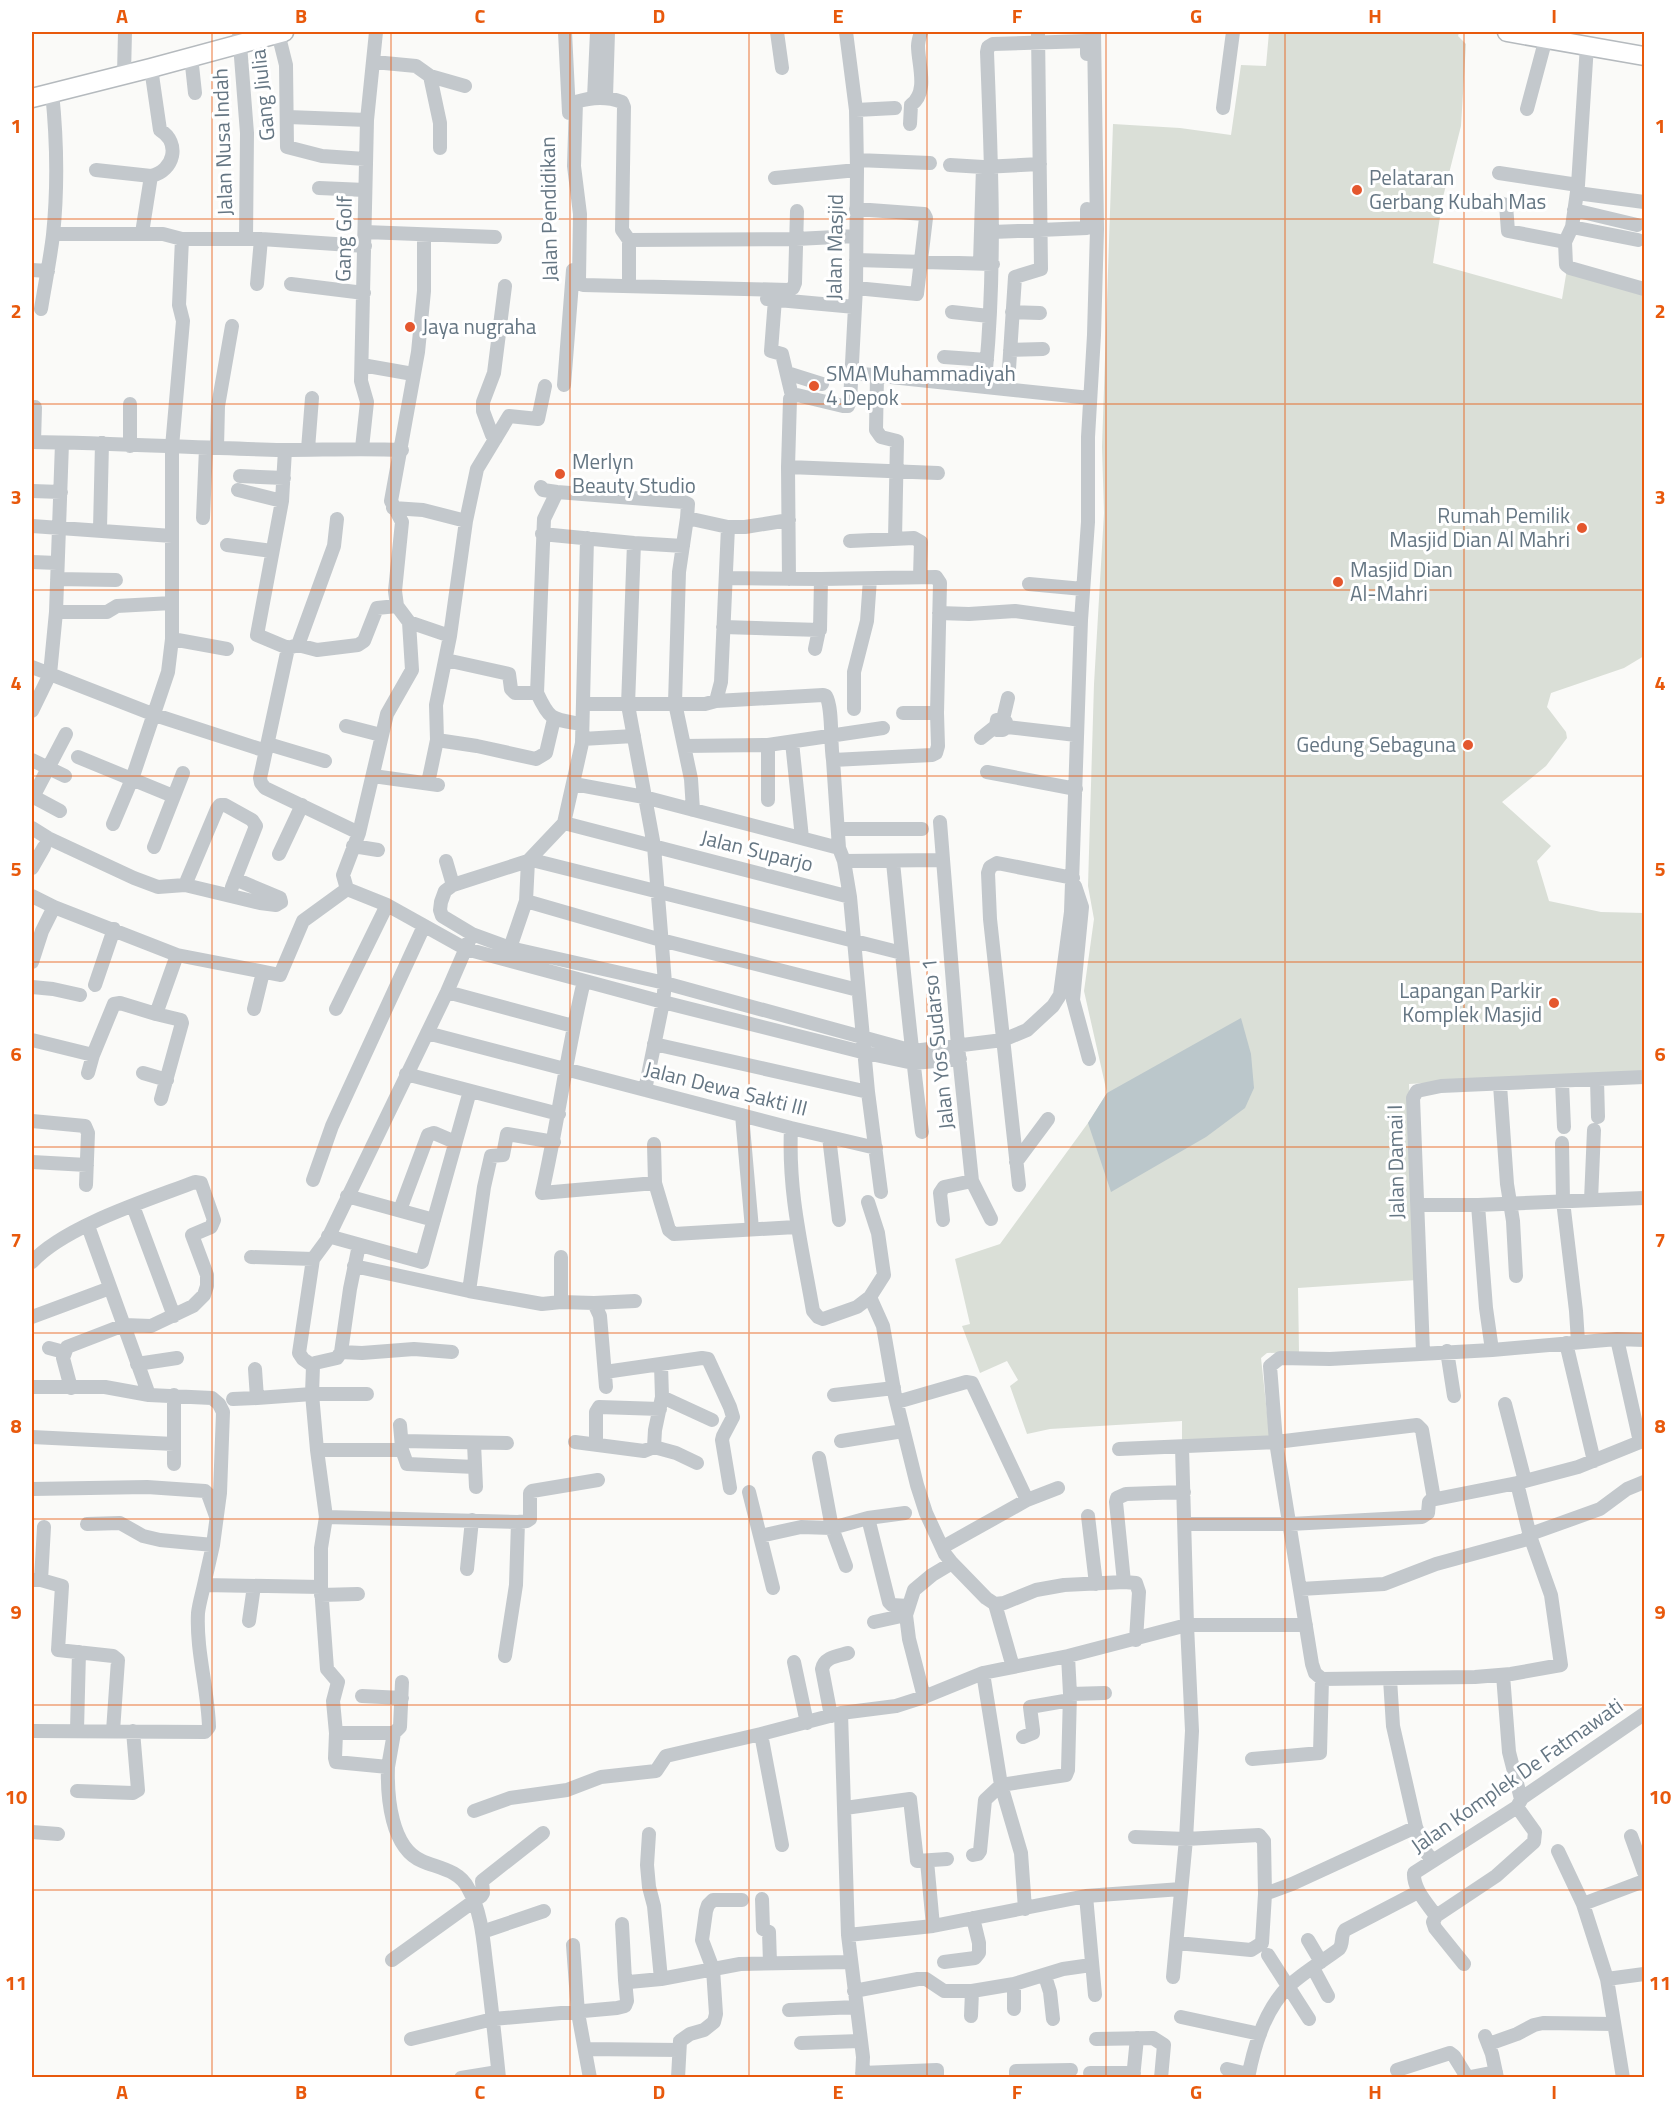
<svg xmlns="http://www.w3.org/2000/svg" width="1676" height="2109" font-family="'Titillium Web',sans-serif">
<rect width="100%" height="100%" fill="#fafaf8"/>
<path fill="#dadfd7" d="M1269 32 1459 33 1458 36 1466 44 1461 126 1443 197 1433 263 1562 299 1567 269 1644 295V656L1624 668 1551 693 1547 707 1566 732 1567 738 1546 766 1502 802 1551 846 1537 861 1549 901 1601 912 1644 913V1071L1409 1084 1417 1280 1298 1288 1299 1352 1267 1353 1261 1358 1270 1440 1182 1442V1421L1050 1429 1027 1434 1010 1386 1018 1380 1007 1361 980 1373 962 1326 970 1324 955 1259 1000 1244 1088 1123 1107 1093 1084 991 1094 919 1088 886 1094 684 1104 513 1102 447 1113 124 1180 128 1231 135 1241 65 1266 66Z"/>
<path fill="#bbc7cb" d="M1241 1018 1251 1054 1254 1088 1245 1108 1206 1137 1111 1192 1088 1123 1107 1093Z"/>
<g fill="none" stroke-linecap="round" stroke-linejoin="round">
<defs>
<path id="major" d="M1507 32 1644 56
M32 98 151 68 284 32"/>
</defs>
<use href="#major" stroke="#b5babe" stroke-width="21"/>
<path stroke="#c3c8cc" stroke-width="14" d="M239 32 247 133 246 239
M565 32 569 113
M777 32 782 68
M278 33 286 65 287 147 322 156 365 159
M1587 45 1578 185 1572 227 1565 242 1566 265 1570 268 1644 289
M191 56 195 93
M374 62 416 66 430 76 440 123V148
M124 74 125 32
M430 76 465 86
M606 97 608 32
M594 98 597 32
M1223 108 1233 32
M1527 109 1546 38
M856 110 895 108
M288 117 367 120
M910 124 911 105C929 92 918 64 918 46 918 41 920 36 921 32
M857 160 930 163
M950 165 983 167 1040 164
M96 170 151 176
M1499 173 1578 185
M775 178 857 170
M319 188 365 190
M1577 193 1644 202
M1493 201 1506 205 1508 231 1565 242
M856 209 924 214 926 218 917 294 856 288
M1574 210 1637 225
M1572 227 1638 240
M365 232 495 237
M992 232 1087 228V209
M142 233 151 176C174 171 181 143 160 130L151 68
M53 234H163L182 239
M629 240 796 239 856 236
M856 260 993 264
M980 263 983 167
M32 270 48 271
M257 284 261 239
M291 284 364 293
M629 286V240L622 230 624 107 622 102C606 96 592 97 576 102L574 166 580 214 579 280 583 285 788 290 793 288 795 283 797 211
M767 299 855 307
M775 299 771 351 782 354 792 396 790 399 788 467 789 579
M41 309C45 284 50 260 53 235 58 187 57 140 52 92
M952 312 989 316
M1012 312 1040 313
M1010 350 1043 349
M944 357 987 360
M362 365 413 374
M986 369C996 263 991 158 987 52L988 47 993 44 1087 41V54
M1009 369 1015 277 1041 269 1038 32
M787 373 822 384
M853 373 1090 398
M877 376 876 430 881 437 897 441 895 539
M564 385 573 270
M792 396 797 395 843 406H848L850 401 856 288 857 170 856 110 846 32
M496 438 492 435 483 411V402L494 373 505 286
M32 442C115 443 199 448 283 450 323 450 362 448 402 450
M34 442 35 407
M130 446V404
M217 448 218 406 232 326
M362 448 367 402 361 381 367 120 376 32
M308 449 312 398
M285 450 282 501 257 635 288 648 298 645 317 650 358 645 364 641 377 608 397 606 395 591 402 522 391 501 418 352 424 291V235
M788 467 938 473
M240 476 284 478
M541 487 543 490 557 492 684 502 688 504 687 518 728 527H745L789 520
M238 490 282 501
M32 491 61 492
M557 492 544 519 537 693C550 721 552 719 581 724
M393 508 423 510 466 521
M203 518 206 448
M687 518 679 572 675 703 691 779 693 810
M32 526 172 536
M100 529 102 443
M542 534 634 543 683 546
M850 541 914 538 921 542 920 577
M634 543 628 705 654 846 665 983 663 1002 645 1090
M227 545 272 551
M32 562 57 563
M57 579 116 580
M1029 584 1083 589
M397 606 409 622 412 670 387 714 359 833 343 875 347 889 387 905 466 949 663 1002 866 1053 913 1063 960 1059
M56 612H107L117 606 172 603
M939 613 969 614 1015 611 1081 620
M409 622 450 636
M723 627 820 630 821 579
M172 639 227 649
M298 645 334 546 337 519
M288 648 260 778 261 783 265 788 359 833
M815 649 819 630
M446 660 509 674 511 689 515 693H537
M32 667 155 715 266 751
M716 701 721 682 728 527
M583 704H705L716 701 823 695 826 696C833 708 830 743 833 760
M854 709V672L867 621 870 579
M32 711 50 674 56 612 62 443
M903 713H937
M1003 719 1006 722 1007 727 1003 730H998L996 726 997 720Z
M1003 719 1008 698
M346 726 381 735
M1007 727 1076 735
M981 738 996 726
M582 739 634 736
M437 740 477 746 536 759 546 753 554 719
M792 742 802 838
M268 744 325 761
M768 745V800
M684 746 768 745 883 728
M78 757 173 796
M32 760 65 776
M987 772 1076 789
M373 776 438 785
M428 783 437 740 436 705 450 636 466 521 477 469 509 416 538 419 545 386
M574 784 644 797 839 848 833 760 932 755 936 753 938 746 937 713 940 583 936 577 821 579 726 578
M32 796 60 811
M33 797 66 734
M940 822 958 1046 972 1181 991 1219
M564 823 850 897
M113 824 132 779 168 672 172 639V447L183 321 179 305 182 239H261L365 246
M32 828 48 838 134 878 158 887 185 885 260 903 276 905 281 902 280 898 235 879
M838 829H922
M353 846 378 850
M154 847 183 773
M839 848 844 861 850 897 868 1092 881 1192
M279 854 302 805
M446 861 453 885
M528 861 564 823 582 743 587 538
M844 861 942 860
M893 862C902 952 910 1042 922 1132
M32 868 44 847
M185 885 217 809 220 805H225L252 820 256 826 232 887
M1075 886 1082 907 1073 1000 1089 1059
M32 896 54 907 177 955 280 975 303 921 347 889
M526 901 661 940 858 990
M510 948 526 901 528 861
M902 953 536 861H528L453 885 445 891 441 902 440 910 442 916 472 934 510 948 665 983 913 1051 1003 1040 1027 1030 1053 1006 1060 995 1071 912 1081 620 1088 522V437L1094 335 1097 229 1094 32
M32 962 42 931 54 907
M584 981C567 1051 558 1123 542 1193L655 1183 669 1230 674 1234 796 1227
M95 985 114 929
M32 987 53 989 80 995
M447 992 573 1026
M254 1009 263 972
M336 1009 387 905
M427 1033 791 1128 876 1148
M32 1040 93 1055
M654 1044 868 1092
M88 1073 93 1055 114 1004 120 1003 156 1014
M143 1073 167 1080
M406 1074 559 1114
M1597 1080 1598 1117
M1562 1082 1564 1127
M1500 1085 1507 1184 1513 1221 1516 1276
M161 1099 182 1023 181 1020 156 1014 177 955
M742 1115 752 1229
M32 1121 85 1126 88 1133 86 1185
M791 1128C788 1193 802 1247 813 1311L818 1317 823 1319 857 1307 870 1297 883 1326 895 1396 917 1485 926 1513 945 1554 952 1563 932 1575 914 1590 906 1615 909 1639 924 1697 896 1706 841 1713 848 1935 863 2057 862 2078
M829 1137 839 1220
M1562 1143 1563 1201 1576 1311 1578 1342
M654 1144 655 1183
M32 1162 87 1165
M1016 1162 1048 1119
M313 1180 332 1126 424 926
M1019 1185 990 919 988 873 990 867 997 863 1073 878
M347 1196 434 1220
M1591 1200 1594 1130
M868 1202 878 1233 884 1275 870 1297
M1418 1205H1478L1644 1198
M1478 1205 1486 1308 1492 1350
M133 1206 174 1316
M400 1210 428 1135 434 1133 455 1142
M943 1220 940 1193 944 1187 972 1181
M88 1226 149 1395
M328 1236 422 1262 470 1091
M359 1245 350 1289 341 1352 337 1358 315 1363 313 1366 312 1394 317 1450 326 1517 321 1548V1587L327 1669 338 1682 333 1701 336 1733 335 1758 336 1762 388 1767C387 1797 391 1848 422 1861 438 1868 459 1870 468 1888 481 1911 483 1937 486 1963 491 2001 495 2039 499 2078
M251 1257 313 1259
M561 1257V1302
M32 1262C65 1226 148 1200 195 1182L201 1183 214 1220 211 1227 192 1235 207 1275V1286L204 1295 193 1306 151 1326 124 1325 67 1347 63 1358 71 1388
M354 1266 469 1291 542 1304 561 1302 594 1303 635 1301
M469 1291 484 1187 491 1156 503 1155 507 1134 554 1142
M594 1303 600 1316 606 1387
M32 1317 110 1288
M1566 1343 1594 1461
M49 1348 64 1352
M1447 1351 1454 1396
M341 1352 362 1353 414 1349 452 1352
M1423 1352 1413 1098 1417 1091 1441 1086 1644 1077
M137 1364 177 1358
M661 1365 662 1397 712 1420
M313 1366 303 1359 299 1353 313 1259 327 1240 447 992 469 941
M255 1369 257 1398 312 1394H367
M605 1372 702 1358 708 1359 730 1407 733 1417 723 1436 722 1440 730 1488
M32 1387H105L149 1395 212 1398 219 1404 223 1412 220 1493 213 1545 204 1585
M834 1395 894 1388
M662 1397 655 1430 654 1447 676 1453 697 1463
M233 1399 257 1398
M897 1402 966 1382 972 1383 1027 1500
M1505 1404 1525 1481
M400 1425 402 1448
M32 1437 174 1444V1395
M402 1441 507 1443
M841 1441 903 1431
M575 1442 644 1451 654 1447
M474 1443 476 1487
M174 1444V1464
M596 1444V1412L599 1407 660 1409
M1119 1449 1276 1442 1417 1425 1422 1430 1434 1499
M317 1450H402L407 1464 475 1467
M819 1458 832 1528 846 1566
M1517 1483 1530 1536 1551 1595 1561 1665 1511 1674 1475 1677 1322 1679 1315 1673 1312 1664 1276 1442 1270 1366 1280 1358 1330 1359 1492 1350 1617 1339 1644 1340
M32 1489 147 1487 205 1491 208 1494 216 1516
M749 1492 760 1536 801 1527 832 1528 868 1518 905 1513
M1088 1516 1096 1584
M326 1517 518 1522 516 1585 505 1656
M868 1518 889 1602 892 1605 908 1606
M518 1522 527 1521 530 1519V1493L532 1491 598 1480
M87 1524 120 1523 143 1536 160 1540 213 1545
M1185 1524H1290L1422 1517 1428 1513 1429 1502 1431 1500 1517 1483 1578 1467 1640 1442 1617 1339
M760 1536 773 1588
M943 1547 1027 1500 1058 1488
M952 1563 986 1598 995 1604 1004 1603 1036 1590 1064 1585 1124 1582 1136 1583 1139 1592 1136 1640
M467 1569 472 1520
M32 1580H41L62 1586 58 1650 113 1656 118 1660 113 1731
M41 1580 44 1527
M1124 1582 1116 1502 1117 1498 1126 1494 1184 1492
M1301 1589 1384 1584 1436 1564 1524 1540 1536 1532 1600 1509 1627 1489 1644 1482
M321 1595 358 1594
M995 1604 1013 1667
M249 1621 254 1586
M874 1622 906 1615
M794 1662 807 1723
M983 1673 1001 1785 1021 1853 1025 1909
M1503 1675 1509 1752 1521 1799
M1390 1679 1393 1726 1416 1827 1425 1851 1432 1860
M1070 1694 1105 1693
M362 1696 402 1698
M924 1697 983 1673 1068 1656 1187 1625H1306
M831 1716 822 1669C824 1657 838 1656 848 1653
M77 1730 79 1652
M32 1731 205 1732 209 1727C208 1689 196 1651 198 1613 199 1604 202 1594 204 1585L321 1587
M336 1733H394L400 1727 402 1682
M1023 1737 1033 1733V1730L1030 1707 1070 1700
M1252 1759 1320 1753 1322 1679
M388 1767 394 1733
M77 1791 133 1793 138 1790 133 1731
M845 1808 910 1799 917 1861 947 1859
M474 1811 510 1798 567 1790 601 1777 656 1771 666 1756 761 1734
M32 1832 58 1834
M649 1834 647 1865 649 1887 654 1906 661 1979
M1631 1836 1644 1872
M1135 1837 1186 1839 1259 1835 1264 1841 1265 1894 1292 1884 1416 1827
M782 1845 761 1734 841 1713
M1558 1851 1583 1904 1607 1979 1623 2078
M973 1855 978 1854 980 1851 985 1800 1001 1785 1066 1775 1068 1770 1070 1694 1068 1656
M927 1861 933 1926
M1086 1896 1095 1995
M762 1899 763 1929 769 1932 770 1963
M1583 1904 1644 1881
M1436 1916C1427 1903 1413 1889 1414 1873L1517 1807 1522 1798 1644 1714
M622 1924 625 1980 629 1982 661 1979 740 1964 850 1962
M482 1932 544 1911
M848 1935 933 1926 1086 1896 1181 1889
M1308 1940 1321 1962
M1177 1943 1251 1950 1262 1943 1265 1894
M573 1945 578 2013 590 2078
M1268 1955 1309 2019
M392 1960 481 1896 483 1893 482 1881 543 1833
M944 1962 975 1958 979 1953V1943L973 1918
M1464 1964 1435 1928 1433 1922 1436 1916 1496 1876 1534 1842 1535 1832 1517 1807
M1313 1968 1328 1996
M1045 1976 1050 1992 1053 2019
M1173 1977 1186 1839 1192 1731 1187 1625 1182 1447
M1607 1979 1644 1974
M1014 1984V2009
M854 1991 918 1979H926L944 1991H972L1014 1984 1063 1969 1091 1965
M789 2010 856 2007
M971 2016 972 1991
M1181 2017 1260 2034
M1485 2036 1492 2054 1497 2078
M411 2039 493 2019 617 2008 625 2006 627 2001 625 1980
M1096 2039 1153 2038 1164 2045 1161 2078
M801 2043 860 2041
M1489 2044 1517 2034 1534 2025 1543 2023 1614 2024
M585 2049 679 2050
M1227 2069 1248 2074
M1397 2070 1450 2053 1454 2056 1467 2077
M862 2073 937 2070V2078
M1090 2073H1134
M461 2078 498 2072
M678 2078 680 2041 690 2034 704 2030 714 2022 716 2014 713 1969 702 1940 706 1911 708 1905 713 1900H742
M1016 2078V2071L1071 2070
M1133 2078 1137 2038
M1248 2078C1254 2046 1266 2007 1290 1985 1304 1972 1323 1961 1339 1949 1344 1943 1340 1936 1345 1930L1418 1892
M1465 2078 1496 2072"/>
<use href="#major" stroke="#fff" stroke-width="18"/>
</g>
<path fill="none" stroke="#e8590c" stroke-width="1.5" stroke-opacity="0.55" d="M212 32V2078M391 32V2078M570 32V2078M749 32V2078M927 32V2078M1106 32V2078M1285 32V2078M1464 32V2078M32 219H1644M32 404H1644M32 590H1644M32 776H1644M32 962H1644M32 1147H1644M32 1333H1644M32 1519H1644M32 1705H1644M32 1890H1644"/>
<g fill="#e4572e" stroke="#fff" stroke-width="2">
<circle cx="1357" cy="190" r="6"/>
<circle cx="410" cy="327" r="6"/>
<circle cx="814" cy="386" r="6"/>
<circle cx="560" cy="474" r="6"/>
<circle cx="1582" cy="528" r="6"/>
<circle cx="1338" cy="582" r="6"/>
<circle cx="1468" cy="745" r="6"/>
<circle cx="1554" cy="1003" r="6"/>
</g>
<g text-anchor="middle" stroke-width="6" stroke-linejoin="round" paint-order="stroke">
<g font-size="21" fill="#657683" stroke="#fff">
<text transform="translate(263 95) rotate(-96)" y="7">Gang Jiulia</text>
<text transform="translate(223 142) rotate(-92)" y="7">Jalan Nusa Indah</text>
<text transform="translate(549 209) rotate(-91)" y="7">Jalan Pendidikan</text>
<text transform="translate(344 239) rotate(-89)" y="7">Gang Golf</text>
<text transform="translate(835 247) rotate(-89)" y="7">Jalan Masjid</text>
<text transform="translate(757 851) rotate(14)" y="7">Jalan Suparjo</text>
<text transform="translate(938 1044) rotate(-96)" y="7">Jalan Yos Sudarso 1</text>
<text transform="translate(726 1089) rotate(14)" y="7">Jalan Dewa Sakti III</text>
<text transform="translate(1396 1162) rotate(-91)" y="7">Jalan Damai I</text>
<text transform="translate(1517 1776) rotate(-35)" y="7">Jalan Komplek De Fatmawati</text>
</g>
<g font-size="21" fill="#657683" stroke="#fff" text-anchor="start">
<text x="1369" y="185">Pelataran<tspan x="1369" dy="24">Gerbang Kubah Mas</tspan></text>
<text x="422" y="334">Jaya nugraha</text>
<text x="826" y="381">SMA Muhammadiyah<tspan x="826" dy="24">4 Depok</tspan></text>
<text x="572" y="469">Merlyn<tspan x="572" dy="24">Beauty Studio</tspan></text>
<text x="1570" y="523" text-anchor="end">Rumah Pemilik<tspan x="1570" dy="24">Masjid Dian Al Mahri</tspan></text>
<text x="1350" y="577">Masjid Dian<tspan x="1350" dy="24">Al-Mahri</tspan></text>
<text x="1456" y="752" text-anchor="end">Gedung Sebaguna</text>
<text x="1542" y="998" text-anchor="end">Lapangan Parkir<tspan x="1542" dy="24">Komplek Masjid</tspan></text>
</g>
</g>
<rect width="1676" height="2109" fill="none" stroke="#ffffff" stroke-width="66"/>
<rect x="33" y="33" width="1610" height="2043" fill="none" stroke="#e8590c" stroke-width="2"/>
<g font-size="20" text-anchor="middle" font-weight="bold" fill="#e8590c">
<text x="122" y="23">A</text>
<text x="301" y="23">B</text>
<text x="480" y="23">C</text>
<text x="659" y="23">D</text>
<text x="838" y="23">E</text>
<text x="1017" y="23">F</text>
<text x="1196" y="23">G</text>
<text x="1375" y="23">H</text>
<text x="1554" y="23">I</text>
<text x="16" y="133">1</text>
<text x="1660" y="133">1</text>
<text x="16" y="318">2</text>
<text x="1660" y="318">2</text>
<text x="16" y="504">3</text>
<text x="1660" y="504">3</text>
<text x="16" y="690">4</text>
<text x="1660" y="690">4</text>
<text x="16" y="876">5</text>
<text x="1660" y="876">5</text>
<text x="16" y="1061">6</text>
<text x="1660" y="1061">6</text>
<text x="16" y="1247">7</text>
<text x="1660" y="1247">7</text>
<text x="16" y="1433">8</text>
<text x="1660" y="1433">8</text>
<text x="16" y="1619">9</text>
<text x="1660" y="1619">9</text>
<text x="16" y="1804">10</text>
<text x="1660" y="1804">10</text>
<text x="16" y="1990">11</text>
<text x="1660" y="1990">11</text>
<text x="122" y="2099">A</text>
<text x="301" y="2099">B</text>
<text x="480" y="2099">C</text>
<text x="659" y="2099">D</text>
<text x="838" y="2099">E</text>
<text x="1017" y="2099">F</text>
<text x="1196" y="2099">G</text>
<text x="1375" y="2099">H</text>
<text x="1554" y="2099">I</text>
</g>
</svg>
